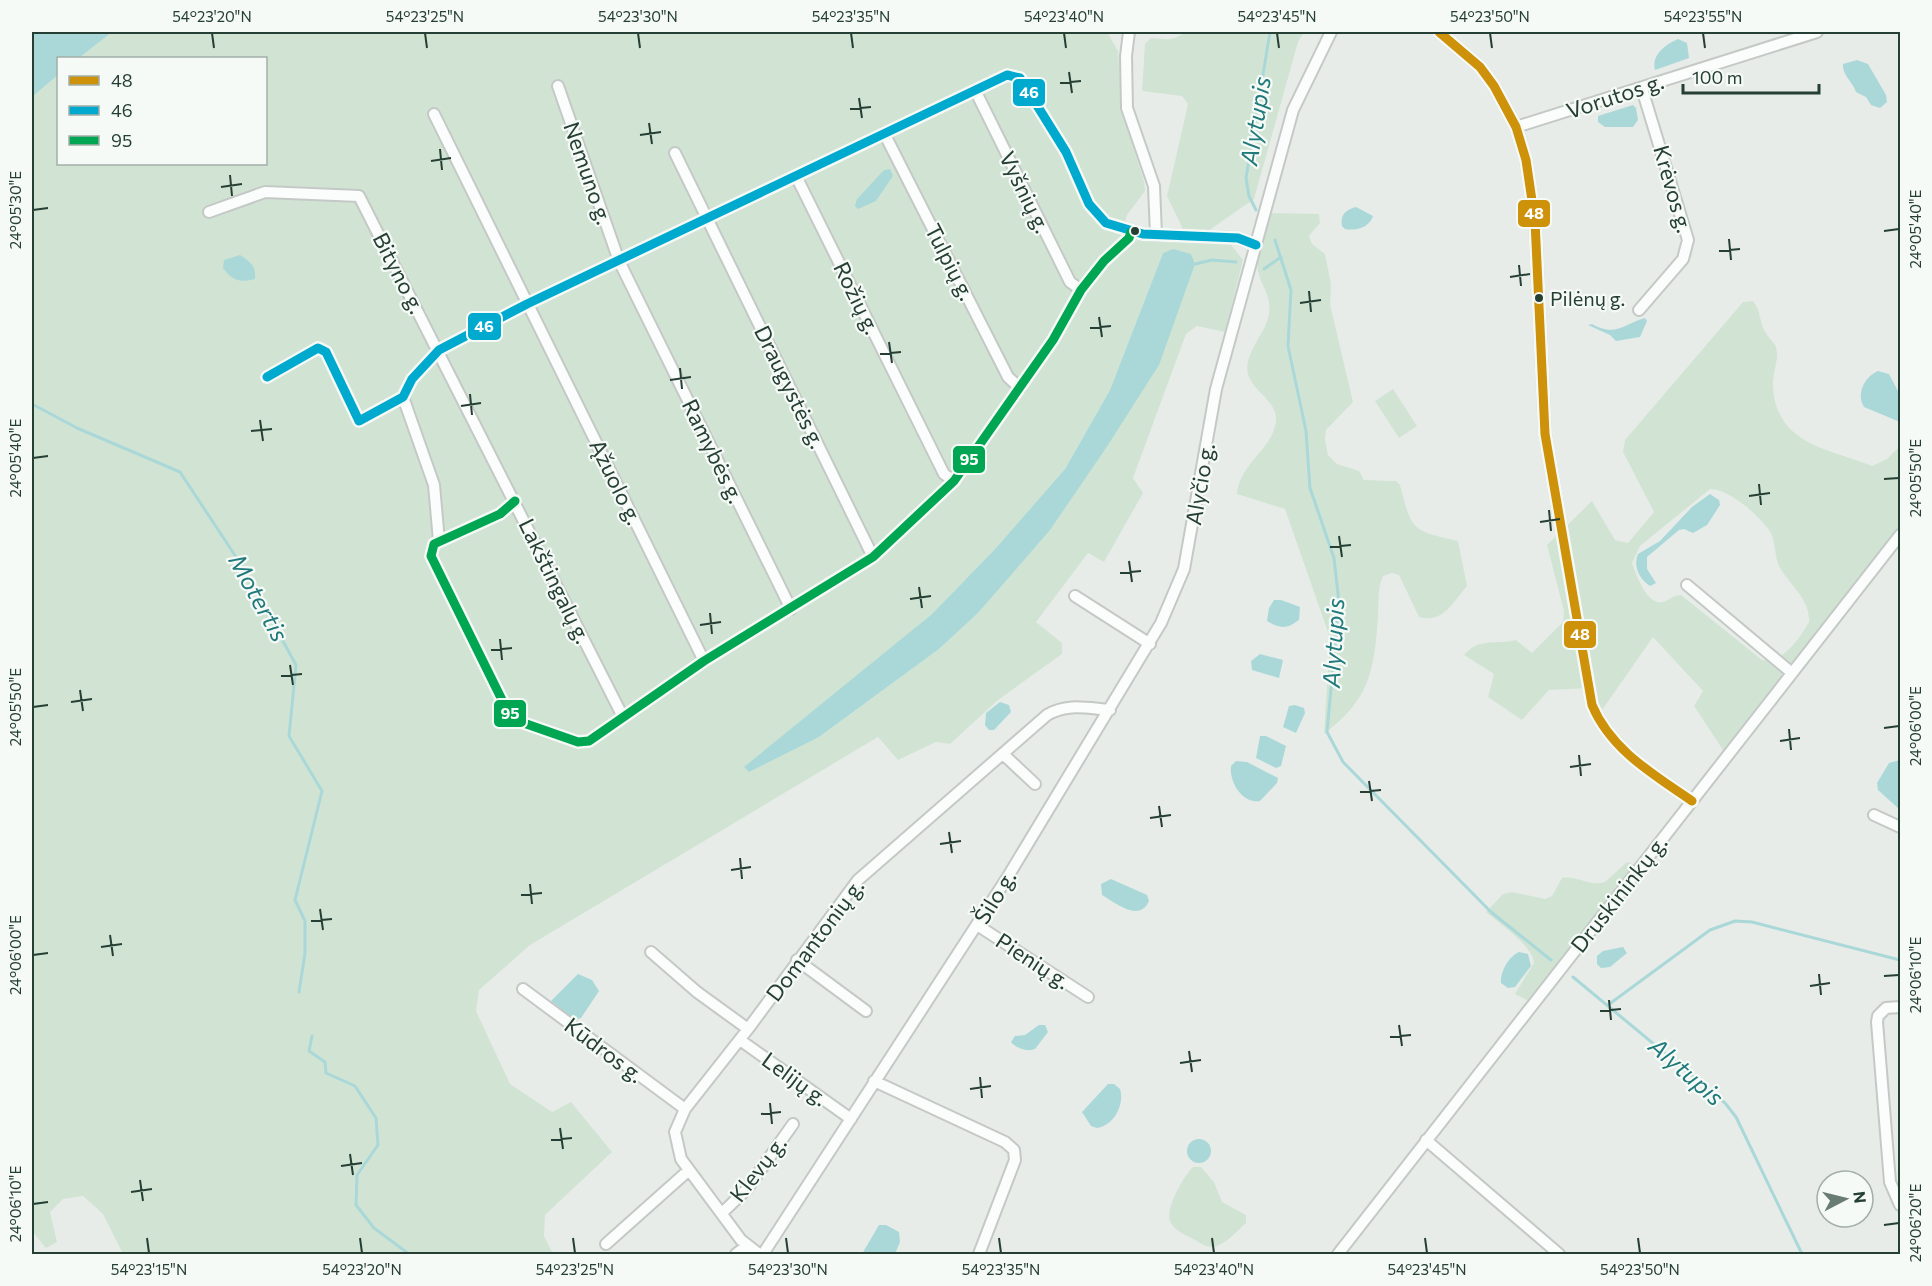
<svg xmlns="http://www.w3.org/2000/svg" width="1932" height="1286" font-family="Commissioner,sans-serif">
<rect width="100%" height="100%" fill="#e7ece9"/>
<path fill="#d1e4d4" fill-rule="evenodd" d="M112 32H1107L1118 51 1123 114 1144 181 1145 191 1127 215 1124 225 1135 241 1142 239 1231 245 1243 260 1225 332 1197 326 1186 334 1133 478 1143 493 1104 562 1088 553 1036 622 1062 643V654L998 700 950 744 936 742 898 760 878 737 530 945 479 990 476 1011 510 1084 552 1112 571 1102 612 1152 545 1215 544 1236 553 1254H123L103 1214 83 1196 63 1199 50 1212 57 1242 46 1248 32 1231V97L58 75V164H266V58H79ZM1163 253 1106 448 978 613 939 649 819 737 744 768 932 614 996 548 1065 469 1110 390Z
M1184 32H1304L1298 42 1254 199 1208 231 1183 229 1167 196 1188 104 1182 96 1142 91 1145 44 1151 38C1164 39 1174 42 1184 32Z
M1270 213 1319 214 1320 223 1309 236 1312 244 1325 254 1331 284 1330 304 1353 402 1326 430 1325 440 1328 455 1337 464 1359 471 1364 480 1396 481 1400 485C1412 531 1411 530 1458 541L1467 586C1453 602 1443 624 1419 617L1399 575 1392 573 1383 576C1377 590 1379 602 1378 617 1374 672 1370 699 1324 734L1330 638 1285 509 1237 494C1239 463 1275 448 1276 419 1276 400 1252 391 1248 374 1243 354 1266 333 1269 314 1272 297 1261 286 1258 271 1255 259 1267 226 1270 213Z
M1753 301C1761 311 1759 319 1764 330 1767 336 1772 340 1775 345 1781 357 1772 372 1773 386 1776 444 1826 448 1872 466L1887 459 1900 446V527L1725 753 1694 706 1703 691 1653 637 1600 713 1592 688 1549 690 1522 720 1488 697 1494 674 1464 655C1479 637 1496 645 1516 640L1532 653 1563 622 1564 611 1547 545 1592 501 1615 540 1628 543 1654 512 1623 452 1625 440 1743 302ZM1710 489C1729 489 1757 514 1769 530 1776 540 1774 555 1779 566 1789 585 1810 598 1809 622 1800 638 1782 664 1762 660L1681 595C1673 595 1670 600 1663 602 1647 606 1636 574 1632 563L1640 546Z
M1393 389 1417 426 1399 438 1375 401Z
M1627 862 1635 865 1530 1002 1515 994 1534 963C1533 946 1499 923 1486 912L1503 894 1512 892 1545 899 1552 896 1562 878C1577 875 1589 887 1605 882Z
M1193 1167H1201L1214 1182 1222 1202 1246 1215V1223C1237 1231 1228 1242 1217 1246 1208 1249 1202 1244 1195 1240 1186 1235 1174 1231 1170 1221 1165 1209 1184 1175 1193 1167Z"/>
<path fill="#aad8d8" d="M32 32H112L79 58H58V75L32 97Z
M1678 39 1687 43 1689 58 1655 70C1651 55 1666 44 1678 39Z
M1857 60 1868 64 1886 95 1887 102 1880 108 1871 105 1866 97 1856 92C1853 82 1842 75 1843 64Z
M1633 105 1636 108 1638 120 1633 127H1605L1598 122V116Z
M890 169 893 176 876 201 858 209 855 206 857 199 884 170Z
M1356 207 1373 216C1369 228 1356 231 1345 229L1342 226C1340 215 1345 210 1356 207Z
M1173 249 1191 254 1195 264 1159 365 1106 448 1050 530 978 613 939 649 819 737 749 772 744 767 932 614 996 548 1065 469 1110 390 1163 253Z
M240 255C251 262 256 266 255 279 241 283 232 281 223 268L224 260Z
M1645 318 1647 321 1640 337 1616 341 1610 335 1588 325 1592 324C1616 337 1622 325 1645 318Z
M1878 371 1889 374 1900 395V422L1864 407C1856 394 1864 377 1878 371Z
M1710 494 1719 500 1720 505 1707 525 1693 533 1684 529 1679 530 1647 557V569L1656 583 1650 586C1639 579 1633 566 1638 554L1660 541 1692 507Z
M1274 600H1281L1300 607 1299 620C1287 629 1280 629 1267 621L1269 608Z
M1260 654 1283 660 1279 678 1252 670 1251 661Z
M1000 702 1009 705 1011 712 994 730H989L985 725 986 713Z
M1295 705 1304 708 1305 713 1296 733 1283 727 1289 706Z
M1260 736H1266L1286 746 1281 766 1276 768 1256 758Z
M1900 760V809H1899L1878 790 1877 783 1889 763Z
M1236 761 1247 762 1278 778 1277 783 1260 801C1242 804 1229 782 1231 766Z
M1111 879 1147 895 1149 901C1139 923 1116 903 1102 895L1101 884Z
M1623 947 1627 953 1610 967 1601 968 1597 964V956L1603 951Z
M1519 952 1528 954 1531 966 1515 987 1508 988 1501 983C1500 972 1509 956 1519 952Z
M578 974 592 980 599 991 581 1018 575 1020 551 1001Z
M1039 1025H1045L1048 1032 1035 1049C1027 1052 1017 1049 1011 1042L1015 1036 1025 1035Z
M1108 1084H1114L1120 1089C1125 1104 1114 1126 1097 1128L1091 1126 1082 1112Z
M1187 1151a12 12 0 1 1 24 0a12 12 0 1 1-24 0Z
M879 1225H886L899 1232 900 1242 895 1254H862Z"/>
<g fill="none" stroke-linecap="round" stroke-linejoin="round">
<path stroke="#aad8d8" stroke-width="3" d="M1256 210 1249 196 1246 178 1270 32
M1275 240 1291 290 1288 346 1306 431 1310 488 1334 558 1339 603 1327 732 1343 762 1491 912 1551 960
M1195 264 1212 260 1236 262
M1264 269 1281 257
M32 404 77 428 180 472 242 566 296 665 289 736 322 791 295 900 305 921V953L299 992
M1573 977 1725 1103 1736 1117 1802 1254
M1608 1005 1710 930 1735 921 1752 922 1900 960
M312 1036 309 1051 325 1062 326 1073 355 1086 376 1118 378 1145 357 1175 356 1205 374 1228 409 1254"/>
<defs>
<path id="street" d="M1129 32 1126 56 1127 108 1154 186 1156 235
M1439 32 1480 67 1494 86 1516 127 1526 160 1535 221 1545 434 1592 705C1611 750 1653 774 1692 801
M558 86 619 261 791 609
M975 90 1070 282 1081 290
M434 114 704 661
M1516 127 1817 32
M884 133 1008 377 1020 388
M675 153 873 557
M796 176 944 474 954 481
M209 212 265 192 359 196 623 717
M1639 310 1683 259 1688 240 1642 89
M267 377 318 348 326 352 359 421 403 397 412 379 439 350 527 304 1007 75 1020 78 1066 152 1089 204 1106 223 1143 234 1238 238 1256 245
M403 397 434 485 439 541
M515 501 500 514 434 544 431 556 505 706 515 720 578 742 589 741 704 661 873 557 954 481 1053 340 1081 290 1104 261 1129 238 1131 232
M1687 585 1792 673
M1075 596 1150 644
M1003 754 1035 784
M1874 815 1900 827
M977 925 1088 997
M651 952 697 992 748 1029
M797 960 866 1011
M523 989 685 1109
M1900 1007 1886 1008 1878 1016 1877 1022 1890 1182 1900 1205
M740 1040 851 1119
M874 1081 1005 1142 1014 1150 1015 1160 979 1254
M1426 1140 1559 1254
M722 1213 747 1189 793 1124
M606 1244 689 1170
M736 1254 747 1246
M759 1254 741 1240 681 1159 675 1132 685 1109 748 1029 858 880 1047 715C1067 703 1086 708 1110 710
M763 1254 1007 878 1161 623 1184 569 1216 389 1293 110 1331 32
M1338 1254 1900 535"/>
</defs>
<use href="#street" stroke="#c4c9c6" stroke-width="14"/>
<use href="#street" stroke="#fbfcfc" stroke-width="10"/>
<defs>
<path id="bus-1" d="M1439 32 1480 67 1494 86 1516 127 1526 160 1535 221 1545 434 1592 705C1611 750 1653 774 1692 801"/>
<path id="bus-2" d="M267 377 318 348 326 352 359 421 403 397 412 379 439 350 527 304 1007 75 1020 78 1066 152 1089 204 1106 223 1143 234 1238 238 1256 245"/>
<path id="bus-3" d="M515 501 500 514 434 544 431 556 505 706 515 720 578 742 589 741 704 661 873 557 954 481 1053 340 1081 290 1104 261 1129 238 1131 232"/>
</defs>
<use href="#bus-1" stroke="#f6faf7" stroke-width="14"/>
<use href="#bus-2" stroke="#f6faf7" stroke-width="14"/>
<use href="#bus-3" stroke="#f6faf7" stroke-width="14"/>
<use href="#bus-1" stroke="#cd910a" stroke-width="9"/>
<use href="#bus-2" stroke="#00a9ce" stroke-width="9"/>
<use href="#bus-3" stroke="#00a651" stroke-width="9"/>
</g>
<path fill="none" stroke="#253f34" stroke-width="2" d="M212 33 214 48M425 33 427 48M638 33 640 48M851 33 853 48M1064 33 1066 48M1277 33 1279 48M1490 33 1492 48M1703 33 1705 48M1069 72 1072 93M1060 83 1081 81M859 98 862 118M850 109 871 107M649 123 652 144M640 135 661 132M440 149 442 170M431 161 451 158M230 175 232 196M221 187 242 184M33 210 48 208M1884 231 1899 229M1729 239 1731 260M1719 251 1740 249M1519 265 1521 286M1510 277 1530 274M1309 291 1311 312M1300 303 1321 300M1099 317 1102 337M1090 328 1111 326M889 342 892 363M880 354 901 352M680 368 682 389M670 380 691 377M470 394 472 415M461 406 481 403M260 420 263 441M251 431 272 429M33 458 48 456M1884 479 1899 478M1759 484 1761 505M1749 496 1770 493M1549 510 1551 531M1540 522 1560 519M1339 536 1342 557M1330 547 1351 545M1129 561 1132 582M1120 573 1141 571M919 587 922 608M910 599 931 596M710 613 712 634M700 625 721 622M500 639 502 660M491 650 512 648M290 665 293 685M281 676 302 674M80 690 83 711M71 702 92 699M33 707 48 705M1884 728 1899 726M1789 729 1791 750M1780 741 1800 738M1579 755 1581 776M1570 767 1591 764M1369 781 1372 801M1360 792 1381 790M1159 806 1162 827M1150 818 1171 815M949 832 952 853M940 844 961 841M740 858 742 879M731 870 751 867M530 884 532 904M521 895 542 893M320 909 323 930M311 921 332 919M110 935 113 956M101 947 122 944M33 955 48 953M1819 974 1821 995M1884 976 1899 975M1810 986 1830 983M1609 1000 1611 1020M1600 1011 1621 1009M1399 1025 1402 1046M1390 1037 1411 1035M1189 1051 1192 1072M1180 1063 1201 1060M980 1077 982 1098M970 1089 991 1086M770 1103 772 1124M761 1114 781 1112M560 1128 563 1149M551 1140 572 1138M350 1154 353 1175M341 1166 362 1163M140 1180 143 1201M131 1192 152 1189M33 1204 48 1202M1884 1225 1899 1223M147 1238 149 1253M360 1238 362 1253M573 1238 575 1253M786 1238 788 1253M999 1238 1001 1253M1212 1238 1214 1253M1425 1238 1427 1253M1638 1238 1640 1253"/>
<g fill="#253f34" stroke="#f6faf7" stroke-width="2">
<circle cx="1135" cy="231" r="5"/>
<circle cx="1539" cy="298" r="5"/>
</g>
<g text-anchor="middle" stroke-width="4.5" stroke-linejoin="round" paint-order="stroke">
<g font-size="20" fill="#253f34" stroke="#f6faf7" text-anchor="start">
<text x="1550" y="306">Pilėnų g.</text>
</g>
<g font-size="22" fill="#253f34" stroke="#f6faf7">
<text transform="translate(1615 96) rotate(-18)" y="8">Vorutos g.</text>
<text transform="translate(588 173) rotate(71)" y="8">Nemuno g.</text>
<text transform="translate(1673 189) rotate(74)" y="8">Krėvos g.</text>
<text transform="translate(1025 192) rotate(64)" y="8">Vyšnių g.</text>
<text transform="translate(950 262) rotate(63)" y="8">Tulpių g.</text>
<text transform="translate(399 273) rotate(63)" y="8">Bityno g.</text>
<text transform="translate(857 298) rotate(64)" y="8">Rožių g.</text>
<text transform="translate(790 387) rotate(64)" y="8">Draugystės g.</text>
<text transform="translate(713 451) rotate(64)" y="8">Ramybės g.</text>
<text transform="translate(616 482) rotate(64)" y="8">Ąžuolo g.</text>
<text transform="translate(1200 484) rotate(-80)" y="8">Alyčio g.</text>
<text transform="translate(555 581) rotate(64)" y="8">Lakštingalų g.</text>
<text transform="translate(1619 894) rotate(-52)" y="8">Druskininkų g.</text>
<text transform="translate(995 897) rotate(-58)" y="8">Šilo g.</text>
<text transform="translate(815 940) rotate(-53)" y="8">Domantonių g.</text>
<text transform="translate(1033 961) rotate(33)" y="8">Pienių g.</text>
<text transform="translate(604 1050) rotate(37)" y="8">Kūdros g.</text>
<text transform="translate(795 1079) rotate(36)" y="8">Lelijų g.</text>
<text transform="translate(758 1169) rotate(-52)" y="8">Klevų g.</text>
</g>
<g font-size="24" font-style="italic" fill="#20797a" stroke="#f6faf7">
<text transform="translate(1256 121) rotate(-81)" y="8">Alytupis</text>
<text transform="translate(258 598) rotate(61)" y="8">Motertis</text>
<text transform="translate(1334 643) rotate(-87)" y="8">Alytupis</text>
<text transform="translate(1686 1072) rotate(41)" y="8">Alytupis</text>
</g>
</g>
<g stroke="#f6faf7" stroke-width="2">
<rect x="1012" y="78" width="34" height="29" rx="6" fill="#00a9ce"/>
<rect x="1517" y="199" width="34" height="29" rx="6" fill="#cd910a"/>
<rect x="467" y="312" width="35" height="29" rx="6" fill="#00a9ce"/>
<rect x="952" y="445" width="34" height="29" rx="6" fill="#00a651"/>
<rect x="1563" y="620" width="34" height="29" rx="6" fill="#cd910a"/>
<rect x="493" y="699" width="34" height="29" rx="6" fill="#00a651"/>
</g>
<g font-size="16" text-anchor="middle" font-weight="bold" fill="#fff">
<text x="1029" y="98">46</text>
<text x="1534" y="219">48</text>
<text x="484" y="332">46</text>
<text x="969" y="465">95</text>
<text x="1580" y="640">48</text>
<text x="510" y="719">95</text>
</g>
<rect width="1932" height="1286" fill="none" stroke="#f6faf7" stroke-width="66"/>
<rect x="57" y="57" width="210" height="108" fill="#f6faf7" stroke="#a2afa9" stroke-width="1.5"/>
<rect x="69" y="76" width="30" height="9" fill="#cd910a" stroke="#a2afa9" stroke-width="1.5"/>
<text x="111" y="87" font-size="18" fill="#253f34">48</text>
<rect x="69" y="106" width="30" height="9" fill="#00a9ce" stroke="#a2afa9" stroke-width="1.5"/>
<text x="111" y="117" font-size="18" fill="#253f34">46</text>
<rect x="69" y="136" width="30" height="9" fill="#00a651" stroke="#a2afa9" stroke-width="1.5"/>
<text x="111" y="147" font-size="18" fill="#253f34">95</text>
<g transform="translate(1845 1199) rotate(83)"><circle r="28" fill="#f6faf7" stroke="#a2afa9" stroke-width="1.5"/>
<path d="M0-4.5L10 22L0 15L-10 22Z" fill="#697c73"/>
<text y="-9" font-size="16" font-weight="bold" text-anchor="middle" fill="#253f34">N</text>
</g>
<path d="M1683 84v9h136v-9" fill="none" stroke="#253f34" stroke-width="3"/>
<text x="1692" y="84" font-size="18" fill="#253f34" stroke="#f6faf7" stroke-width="4.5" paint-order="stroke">100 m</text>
<rect x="33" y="33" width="1866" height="1220" fill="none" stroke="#253f34" stroke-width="2"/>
<g font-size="15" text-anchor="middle" fill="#253f34">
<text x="212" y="22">54°23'20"N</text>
<text x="425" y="22">54°23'25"N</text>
<text x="638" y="22">54°23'30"N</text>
<text x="851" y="22">54°23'35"N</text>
<text x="1064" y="22">54°23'40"N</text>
<text x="1277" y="22">54°23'45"N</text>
<text x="1490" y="22">54°23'50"N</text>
<text x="1703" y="22">54°23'55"N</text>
<text transform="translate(16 210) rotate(-90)" y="5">24°05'30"E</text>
<text transform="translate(1916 229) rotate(-90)" y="5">24°05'40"E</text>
<text transform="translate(16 458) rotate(-90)" y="5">24°05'40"E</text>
<text transform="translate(1916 478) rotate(-90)" y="5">24°05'50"E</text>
<text transform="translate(16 707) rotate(-90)" y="5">24°05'50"E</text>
<text transform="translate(1916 726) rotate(-90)" y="5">24°06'00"E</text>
<text transform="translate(16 955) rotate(-90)" y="5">24°06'00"E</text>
<text transform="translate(1916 975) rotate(-90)" y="5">24°06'10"E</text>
<text transform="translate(16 1204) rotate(-90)" y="5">24°06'10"E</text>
<text transform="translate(1916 1223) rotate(-90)" y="5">24°06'20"E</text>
<text x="149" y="1275">54°23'15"N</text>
<text x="362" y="1275">54°23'20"N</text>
<text x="575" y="1275">54°23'25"N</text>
<text x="788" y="1275">54°23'30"N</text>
<text x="1001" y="1275">54°23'35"N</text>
<text x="1214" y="1275">54°23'40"N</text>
<text x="1427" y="1275">54°23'45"N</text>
<text x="1640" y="1275">54°23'50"N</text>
</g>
</svg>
